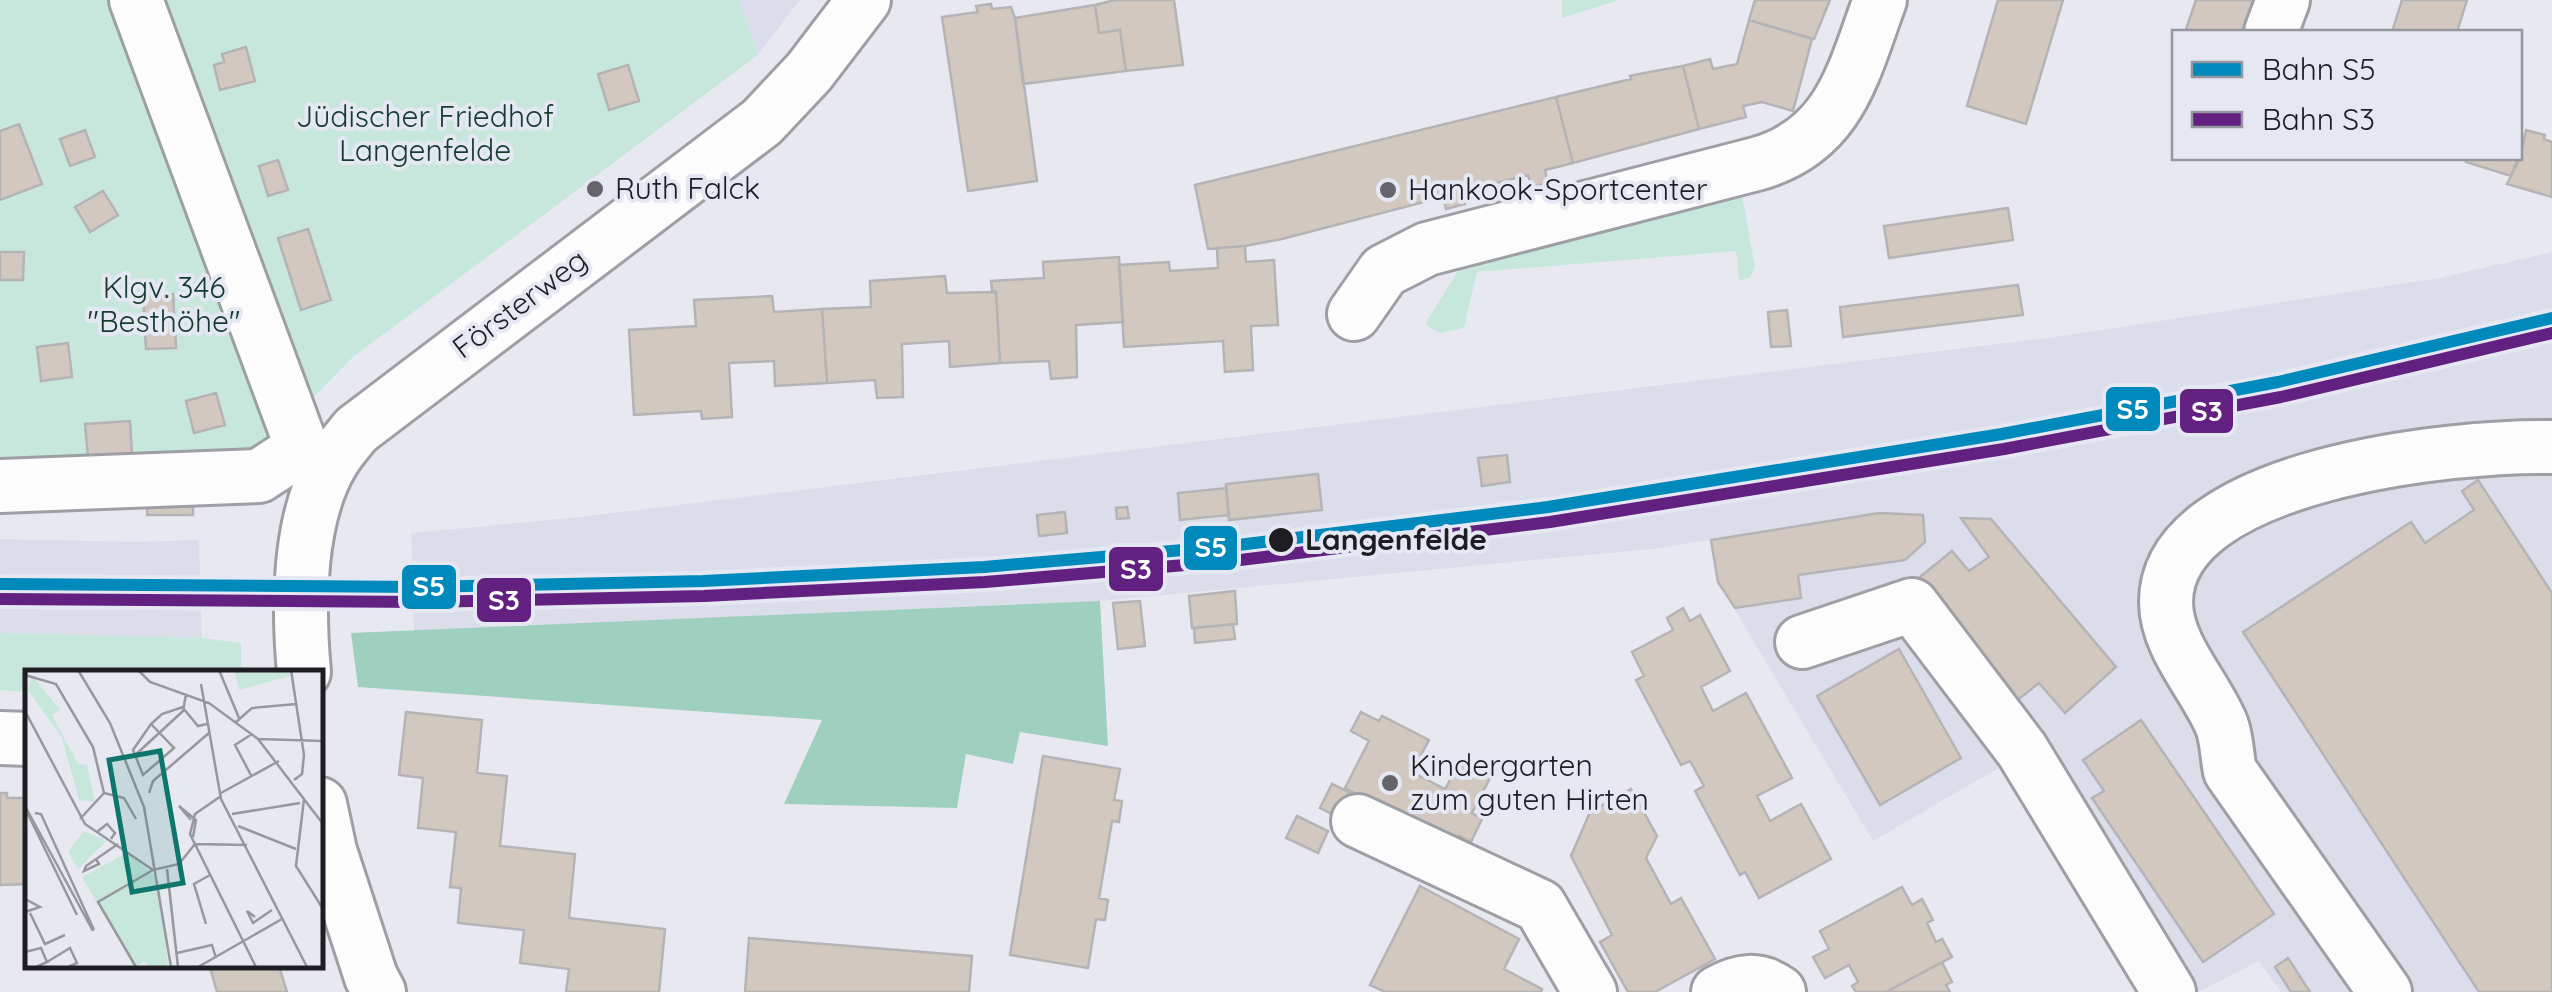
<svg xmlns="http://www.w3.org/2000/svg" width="2552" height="992" font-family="Quicksand,sans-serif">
<rect width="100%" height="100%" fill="#e8e9f0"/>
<path fill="#dbddea" d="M739 0H800L758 55Z
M2552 252V992H2281L2259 961 2198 992H2153L2007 763 1873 841 1718 582 1711 540 1652 549 1100 601 414 631 411 533 580 517 2062 336 2439 278Z
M0 539 135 542 199 540 202 638 0 633Z"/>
<path fill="#c8e7dc" d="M0 0H739L758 55 353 357 241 470 0 472Z
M1562 0H1619L1562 18Z
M1742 196 1755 267 1750 278 1739 280 1736 251 1477 272 1464 328 1439 333 1425 324 1463 263Z
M0 633 202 638 241 643V672H28L27 692 0 690Z"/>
<path fill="#9fcfbe" d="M1100 601 1108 746 1020 732 1013 764 966 754 957 808 784 804 822 720 358 687 351 633Z"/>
<path fill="#d3c8c0" stroke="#b4b3b5" stroke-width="2.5" d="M1115 0H1174L1183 65 1126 71 1120 30 1099 33 1095 5Z
M1755 0H1830L1814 39 1749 20Z
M1998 0H2063L2026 124 1967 106Z
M2196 0H2261L2252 32H2185Z
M2402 0H2467L2457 32H2392Z
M991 4 992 9 1011 7 1015 18 1037 181 968 191 942 17 978 12 976 6Z
M1095 5 1099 33 1120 30 1126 71 1023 84 1015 18Z
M1749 20 1812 39 1793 111 1762 102 1743 106 1746 117 1699 129 1683 66 1710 59 1713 69 1737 64Z
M246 47 255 81 220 90 214 65 224 62 222 54Z
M628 65 639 101 609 110 598 74Z
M1683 66 1699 129 1573 163 1556 97 1631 79 1630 76 1644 73Z
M1556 97 1573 163 1545 170 1548 183 1532 187 1528 175 1462 192 1465 204 1446 209 1443 197 1282 239 1245 246 1208 249 1195 185Z
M19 124 42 184 0 200V131Z
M85 130 95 157 70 166 60 139Z
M2526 130 2545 135 2544 139 2552 142V197L2507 184 2520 158Z
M2467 158H2518L2511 176 2466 162Z
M278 160 288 190 268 196 259 166Z
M103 191 118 215 90 232 75 207Z
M2008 208 2013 240 1889 258 1884 226Z
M308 229 331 300 301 310 278 238Z
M1245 246 1246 262 1274 260 1278 325 1251 326 1253 370 1225 372 1223 341 1124 347 1119 265 1169 262 1170 271 1218 268 1217 248Z
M0 252H24L23 280H0Z
M1119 257 1123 322 1076 325 1077 377 1051 379 1049 361 1000 363 996 292 992 290 991 281 1044 278 1043 262Z
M945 276 947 293 996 292 1000 363 950 367 949 341 902 344 903 397 877 398 875 380 827 383 822 309 871 307 870 281Z
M2018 285 2023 315 1843 337 1840 307Z
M173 294 176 348 146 349 143 296Z
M772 296 774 312 822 309 827 383 775 386 774 361 729 363 732 417 702 419 701 411 634 415 629 330 696 326 694 300Z
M1787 310 1791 346 1771 347 1768 312Z
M68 343 72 377 41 381 37 347Z
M216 393 225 425 194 433 186 401Z
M130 421 132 454 88 457 85 424Z
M1507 455 1510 482 1482 486 1478 458Z
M1318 474 1322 510 1229 520 1226 484Z
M2478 480 2552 593V992H2479L2243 632 2411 522 2425 543 2474 510 2462 491Z
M1226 488 1229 515 1180 520 1178 493Z
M147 495H193V515H147Z
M1127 507 1129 518 1117 519 1116 508Z
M1065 512 1067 533 1039 536 1037 515Z
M1879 513 1923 515 1925 542 1905 560 1798 575 1801 598 1735 608 1718 582 1711 540Z
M1961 518 1991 519 2116 667 2065 713 2039 683 2015 702 1915 581 1952 551 1969 571 1989 557Z
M1235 591 1237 624 1192 628 1189 596Z
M1140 601 1145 646 1118 649 1113 603Z
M1683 608 1690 621 1700 615 1730 671 1701 687 1713 711 1746 693 1792 778 1757 796 1770 821 1801 804 1831 859 1759 898 1745 872 1740 875 1695 791 1704 786 1690 761 1681 765 1636 680 1644 676 1632 652 1673 630 1667 618Z
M1233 624 1235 639 1195 643 1194 628Z
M1899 649 1961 758 1880 805 1817 696Z
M406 712 482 720 477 773 507 776 500 846 575 854 569 918 665 929 659 992H566L569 969 520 963 524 930 458 923 461 888 450 887 456 832 418 828 423 778 399 775Z
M1361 712 1379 721 1382 716 1429 740 1412 772 1445 789 1460 762 1490 778 1472 813 1482 819 1471 842 1460 836 1456 845 1345 788 1369 741 1351 731Z
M2141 720 2274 914 2203 962 2092 798 2104 791 2083 760Z
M1043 756 1120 769 1114 800 1122 801 1119 822 1112 821 1099 898 1108 900 1105 920 1096 919 1088 968 1010 955Z
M1332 784 1349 792 1336 816 1320 808Z
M1631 789 1657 836 1646 858 1671 904 1681 898 1715 959 1655 992H1628L1600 942 1612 935 1571 856 1590 812Z
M0 793H7V798H28V884L0 885Z
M1297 816 1328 831 1318 853 1286 838Z
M1420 886 1519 939 1504 969 1542 989 1541 992H1385L1370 985Z
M1902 887 1912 905 1922 899 1933 920 1927 923 1936 942 1942 939 1952 957 1886 992H1856L1852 986 1858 982 1849 965 1825 978 1813 957 1829 949 1820 931Z
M749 938 972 956 969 992H745Z
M2288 958 2310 992H2291L2275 967Z
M1942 962 1952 982 1946 985 1950 992H1886Z
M209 964H282L280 969 287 992H217Z"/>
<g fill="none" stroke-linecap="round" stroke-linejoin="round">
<defs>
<path id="minor" d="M136 0 302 448 331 463
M2271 32 2283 0
M1354 314 1384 271 1427 249 1756 164C1840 141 1853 73 1880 0
M0 486 259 476 302 448
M1802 642 1912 605 2022 750 2169 992
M304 672C298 608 298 519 332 462 338 451 348 440 356 430L762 122 809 72 864 0
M0 738 28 739
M320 804 330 851 371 977 379 992
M1358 821 1540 906 1590 992
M1718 992C1740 980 1758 977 1779 992
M2385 992 2230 771C2227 757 2227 740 2222 726 2206 686 2166 647 2166 602 2166 473 2458 445 2552 447"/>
</defs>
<use href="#minor" stroke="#9e9fa4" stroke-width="58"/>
<use href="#minor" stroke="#fcfcfd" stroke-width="52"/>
<defs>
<path id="rail-1" d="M0 584 422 587 703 581 984 567 1230 546 1548 507 2002 434 2278 382 2552 318"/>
<path id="rail-2" d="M0 599 422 602 704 596 985 582 1232 561 1550 522 2004 449 2281 397 2552 333"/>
</defs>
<use href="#rail-1" stroke="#e5e7f3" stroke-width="20"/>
<use href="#rail-2" stroke="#e5e7f3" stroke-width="20"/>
<use href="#rail-1" stroke="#0089bb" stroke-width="12"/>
<use href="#rail-2" stroke="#622181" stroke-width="12"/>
</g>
<g fill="#64646a" stroke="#e5e7f3" stroke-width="4">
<circle cx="595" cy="189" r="10"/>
<circle cx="1388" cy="190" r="10"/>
<circle cx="1390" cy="783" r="10"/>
</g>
<circle fill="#1d1d22" stroke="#e5e7f3" stroke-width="4" cx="1281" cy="540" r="14"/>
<g text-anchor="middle" stroke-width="8" stroke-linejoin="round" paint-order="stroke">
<g font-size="30" fill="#153b2c" stroke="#e5e7f3">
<text x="425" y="127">Jüdischer Friedhof<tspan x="425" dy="34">Langenfelde</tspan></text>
<text x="164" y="298">Klgv. 346<tspan x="164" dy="34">"Besthöhe"</tspan></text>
</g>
<g font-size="30" fill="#1d1d22" stroke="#e5e7f3" text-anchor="start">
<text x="615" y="199">Ruth Falck</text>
<text x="1408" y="200">Hankook-Sportcenter</text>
<text x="1410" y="776">Kindergarten<tspan x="1410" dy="34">zum guten Hirten</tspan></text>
</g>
<g font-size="30" fill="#1d1d22" stroke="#e5e7f3">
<text transform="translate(520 304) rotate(-37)" y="10">Försterweg</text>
</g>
<g font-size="30" font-weight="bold" fill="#1d1d22" stroke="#e5e7f3" text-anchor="start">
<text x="1305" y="550">Langenfelde</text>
</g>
</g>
<g transform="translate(25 670)">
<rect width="298" height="298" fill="#e8e9f0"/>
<path d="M209 0H263L265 6 214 20ZM7 5 35 40 27 45 53 94 62 95 70 132 54 130 37 68 3 20ZM59 161 82 171 53 199 43 181ZM103 182 129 205 136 224 143 297H124L121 291 109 297 57 207Z" fill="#c8e7dc"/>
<path fill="none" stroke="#97979e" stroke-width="2.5" d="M53 0 85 53 119 137 146 297M113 0 125 12 184 33 233 69 298 154M194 0 214 48M266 0 279 85 277 104 269 110M0 5 31 14 68 77 79 123 55 149M176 14 196 129 282 297M158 38 173 56 182 54M0 41 60 154 128 200 154 194 170 174M211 52 227 38 271 34M126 54 149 78 118 105 108 80 126 54 137 44 158 37M233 69 298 71M108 87 158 41 161 24M227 107 210 75 227 64M79 123 99 128 111 149M124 123 128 111 184 63M196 123 254 91M196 126 170 144 165 164 231 297M279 129 271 196 298 239M0 136 68 261M0 138 52 245M10 143 16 144 69 260M207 144 275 133M166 150 154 136 171 150 168 167M213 156 271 179M72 162 82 154 90 163 86 169M170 174 222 175M71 189 74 194 59 201 61 196 93 174M142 199 153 297M0 229 15 237 0 242M5 243 20 274 40 265M230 247 222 241 228 253 247 240M181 254 169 214 185 205M0 282 16 278 22 292 11 297M152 283 187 275 191 288M22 292 45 278 52 293 43 297M111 297 73 232 128 200M173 297 257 249"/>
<path fill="#0f766e" fill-opacity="0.15" stroke="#0f766e" stroke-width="5" d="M135 81 158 213 107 222 84 90Z"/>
<rect width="298" height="298" fill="none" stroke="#1d1d22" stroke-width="5"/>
</g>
<g stroke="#e5e7f3" stroke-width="4">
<rect x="2104" y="385" width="58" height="48" rx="10" fill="#0089bb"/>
<rect x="2178" y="387" width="57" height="48" rx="10" fill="#622181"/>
<rect x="1182" y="524" width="57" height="48" rx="10" fill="#0089bb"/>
<rect x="1107" y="545" width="58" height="48" rx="10" fill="#622181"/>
<rect x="400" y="563" width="58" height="48" rx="10" fill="#0089bb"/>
<rect x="475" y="576" width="58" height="48" rx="10" fill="#622181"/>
</g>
<g font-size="28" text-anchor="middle" font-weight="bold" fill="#fff">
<text x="2133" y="419">S5</text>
<text x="2207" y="421">S3</text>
<text x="1211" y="557">S5</text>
<text x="1136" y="579">S3</text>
<text x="429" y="596">S5</text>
<text x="504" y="610">S3</text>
</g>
<rect x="2172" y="30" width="350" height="130" fill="#e5e7f3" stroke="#95969f" stroke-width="2.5"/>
<rect x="2192" y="62" width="50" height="15" fill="#0089bb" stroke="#95969f" stroke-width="2.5"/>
<text x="2262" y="80" font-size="30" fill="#1d1d22">Bahn S5</text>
<rect x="2192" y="112" width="50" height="15" fill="#622181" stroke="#95969f" stroke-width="2.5"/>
<text x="2262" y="130" font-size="30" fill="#1d1d22">Bahn S3</text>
</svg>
